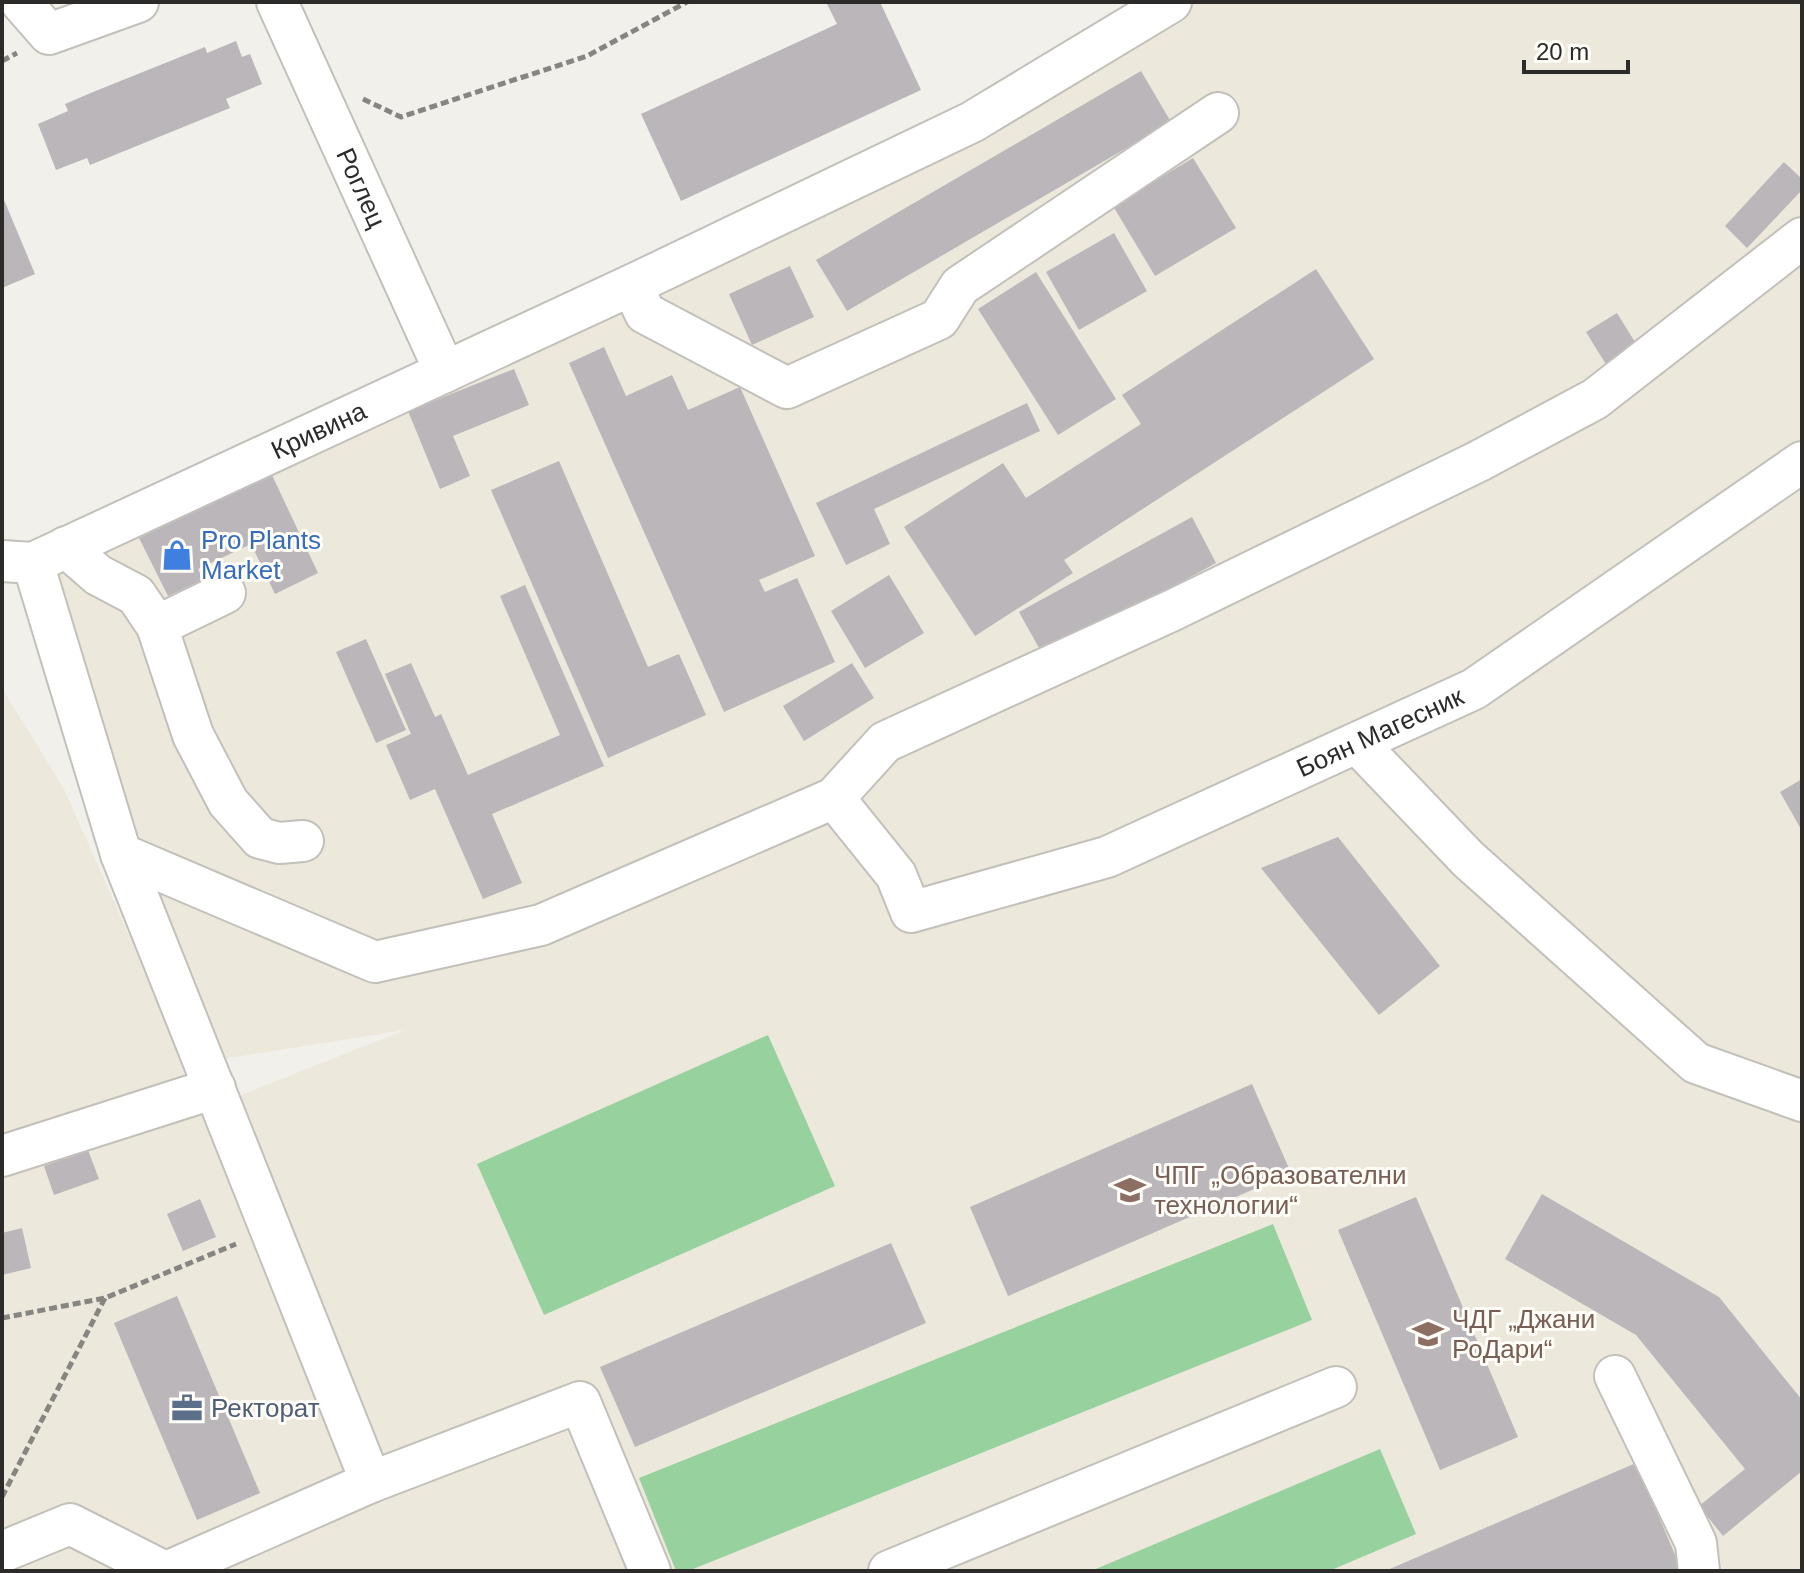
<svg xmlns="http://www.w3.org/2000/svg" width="1804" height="1573" font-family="Helvetica,sans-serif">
<rect width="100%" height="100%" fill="#f2f0eb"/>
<path fill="#ece8db" d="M1171 2H1802V1571H2V688L64 789 206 1109 405 1030 204 1062 33 563Z"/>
<path fill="#97d19e" d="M768 1035 835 1186 544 1315 477 1164Z
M1273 1224 1312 1320 688 1571H676L639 1478Z
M1380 1449 1416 1534 1329 1571H1091Z"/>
<path fill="#bbb6ba" d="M826 2H880L921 90 681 201 641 114 837 24Z
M236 41 242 57 250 54 262 84 226 99 230 108 90 165 87 158 56 170 38 124 68 111 65 104 93 92 205 47 207 53Z
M1141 71 1171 122 847 311 816 260Z
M1193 158 1236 228 1155 276 1113 206Z
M1784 162 1802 179V190L1747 248 1725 226Z
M2 195 35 274 2 288Z
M1114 233 1147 291 1079 330 1046 272Z
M790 266 814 317 752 345 729 294Z
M1316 269 1374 359 1064 560 1073 573 975 636 904 527 1003 463 1026 498 1141 424 1122 395Z
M1036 272 1116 399 1058 435 978 309Z
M1617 313 1638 347 1607 366 1586 332Z
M604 347 626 396 672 375 688 410 740 387 815 556 759 580 765 592 797 578 835 662 724 712 569 363Z
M514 369 529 405 453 436 470 476 440 489 408 411Z
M1027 403 1040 431 874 509 890 544 846 565 816 503Z
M559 461 648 667 679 654 706 715 608 758 491 490Z
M272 475 318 573 275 594 251 544 198 569 203 580 168 596 139 538Z
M1192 517 1216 563 1044 657 1019 612Z
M889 575 924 633 865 668 831 611Z
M525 585 604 766 492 814 522 883 483 899 435 789 410 800 386 745 411 734 385 674 411 663 435 717 441 714 468 775 560 735 500 596Z
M366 639 406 730 376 743 336 652Z
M852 663 874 698 804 741 783 706Z
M1802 779V831L1780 792Z
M1338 837 1440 966 1379 1015 1261 868Z
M1252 1084 1291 1173 1008 1296 970 1207Z
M88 1150 99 1179 54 1195 44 1166Z
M1542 1194 1719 1297 1802 1400V1471L1723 1536 1699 1506 1745 1469 1636 1335 1505 1259Z
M1416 1197 1518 1437 1440 1470 1338 1230Z
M200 1199 216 1237 183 1251 167 1214Z
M22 1228 31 1268 2 1275V1233Z
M891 1243 926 1323 635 1447 600 1367Z
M177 1296 260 1493 197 1520 114 1323Z
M1636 1463 1682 1571H1385Z"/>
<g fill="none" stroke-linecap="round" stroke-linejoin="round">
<defs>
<g id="minor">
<path d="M21 2 49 34 138 2"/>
<path id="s1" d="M277 2 445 372"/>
<path d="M632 285 645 313 787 388 939 319 960 286 1218 113"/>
<path d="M66 547 98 575 136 595 157 626 193 735 228 802 260 838 279 843 303 841"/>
<path id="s2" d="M2 561 33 563 632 285 972 122 1171 2"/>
<path d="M33 563 121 854 371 1482"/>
<path d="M157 626 225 593"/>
<path d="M1357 743 1468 859 1696 1063 1802 1101"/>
<path d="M834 798 885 742 1173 610 1479 461 1595 399 1802 238"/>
<path id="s3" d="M121 854 375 962 541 925 834 798 896 875 911 912 1107 857 1474 689 1802 462"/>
<path d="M2 1156 215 1088"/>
<path d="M1615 1376 1696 1543 1699 1571"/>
<path d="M2 1552 70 1524 163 1571"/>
<path d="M169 1571 371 1482 580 1402 650 1571"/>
<path d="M889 1571 1336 1387"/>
</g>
</defs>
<use href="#minor" stroke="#c2c0bb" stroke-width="44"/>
<path stroke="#878582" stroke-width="5" stroke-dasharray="8 4" stroke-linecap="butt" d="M2 61 17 53
M363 99 401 117 587 56 687 2
M2 1318 105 1298 236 1244
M2 1497 105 1298"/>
<use href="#minor" stroke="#fff" stroke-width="40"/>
</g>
<defs>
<symbol id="shop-bare" viewBox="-9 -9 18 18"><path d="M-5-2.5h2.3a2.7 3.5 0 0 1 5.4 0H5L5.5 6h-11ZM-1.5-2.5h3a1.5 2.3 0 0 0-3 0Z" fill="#3f7fe0" stroke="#fffdf8" stroke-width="2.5" paint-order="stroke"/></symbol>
<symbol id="school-bare" viewBox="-9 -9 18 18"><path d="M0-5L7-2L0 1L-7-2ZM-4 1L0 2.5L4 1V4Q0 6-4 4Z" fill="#8d6e63" stroke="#fffdf8" stroke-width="2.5" paint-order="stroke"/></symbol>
<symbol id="office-bare" viewBox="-9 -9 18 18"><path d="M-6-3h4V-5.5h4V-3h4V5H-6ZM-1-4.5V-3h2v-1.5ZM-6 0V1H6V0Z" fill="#5c6f8a" stroke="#fffdf8" stroke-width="2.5" paint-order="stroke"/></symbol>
</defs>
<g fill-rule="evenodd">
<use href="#shop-bare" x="155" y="533" width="44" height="44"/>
<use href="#school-bare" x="1108" y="1168" width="44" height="44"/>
<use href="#school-bare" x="1406" y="1312" width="44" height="44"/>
<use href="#office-bare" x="165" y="1386" width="44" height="44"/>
</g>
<g text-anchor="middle" stroke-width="6" stroke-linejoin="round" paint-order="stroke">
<g font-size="26" fill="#2c2b29" stroke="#fffdf8">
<text dy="9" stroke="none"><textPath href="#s1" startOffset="204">Роглец</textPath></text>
<text dy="9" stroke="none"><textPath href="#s2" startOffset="346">Кривина</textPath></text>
<text dy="9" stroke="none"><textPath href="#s3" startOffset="1408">Боян Магесник</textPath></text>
</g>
<g font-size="26" fill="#366cbe" stroke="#fffdf8" text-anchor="start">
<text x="201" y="549">Pro Plants<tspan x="201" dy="30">Market</tspan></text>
</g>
<g font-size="26" fill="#785e54" stroke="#fffdf8" text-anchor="start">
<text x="1154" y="1184">ЧПГ „Образователни<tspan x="1154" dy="30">технологии“</tspan></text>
<text x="1452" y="1328">ЧДГ „Джани<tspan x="1452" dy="30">РоДари“</tspan></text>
</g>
<g font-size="26" fill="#4e5e75" stroke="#fffdf8" text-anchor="start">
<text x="211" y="1417">Ректорат</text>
</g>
</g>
<rect width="1804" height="1573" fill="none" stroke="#2c2b29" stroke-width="8"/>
<path d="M1524 60v12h104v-12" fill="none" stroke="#2c2b29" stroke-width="4"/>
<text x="1536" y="60" font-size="24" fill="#2c2b29" stroke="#fffdf8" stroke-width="6" paint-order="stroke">20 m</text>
</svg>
